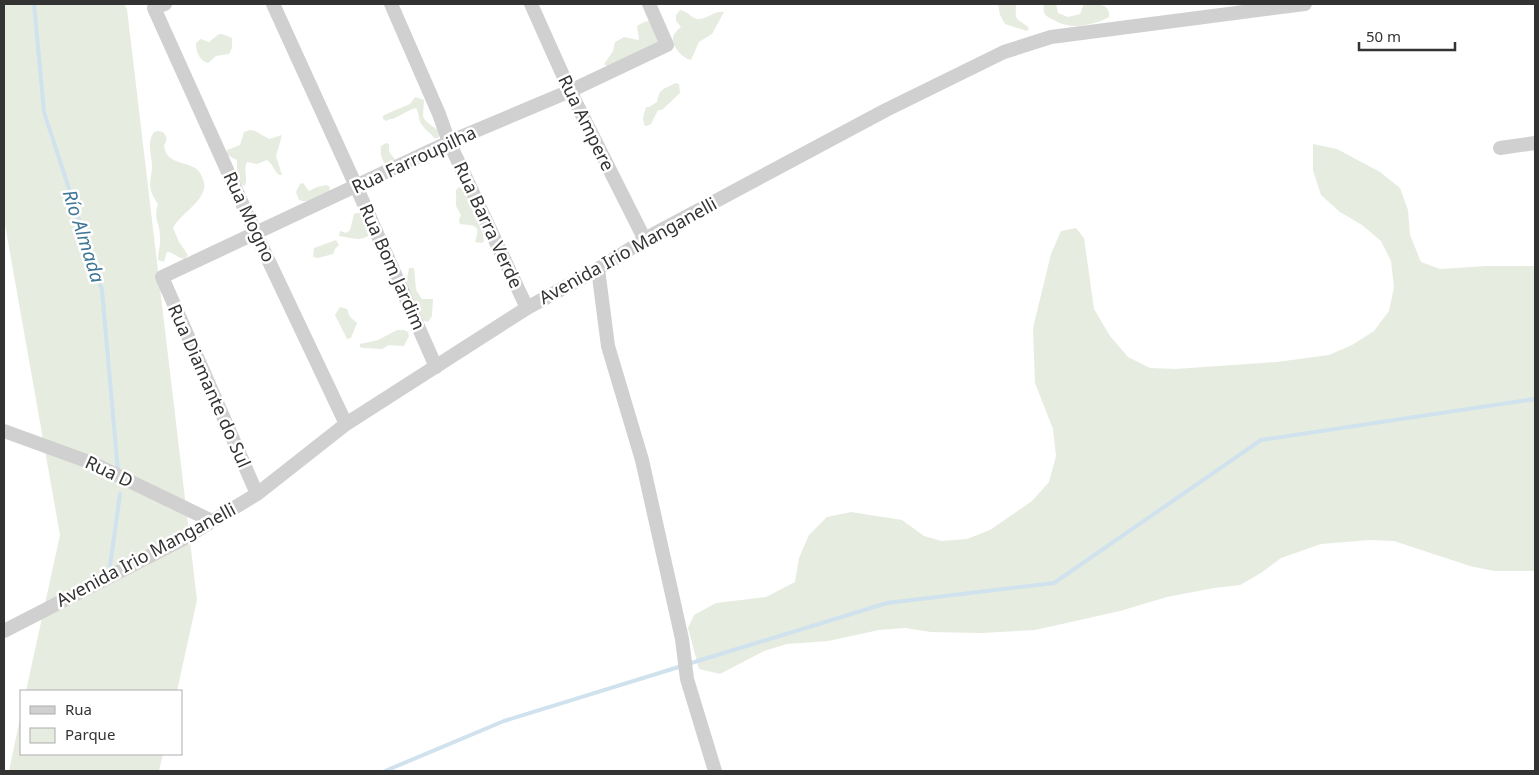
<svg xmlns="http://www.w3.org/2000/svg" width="1539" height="775" font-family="'Noto Sans',sans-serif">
<rect width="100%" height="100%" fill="#fff"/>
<path fill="#e6ecdf" d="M4 4H124L127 9 197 600 177 691H26L60 535 4 219Z
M998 4H1016C1015 24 1017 17 1029 28L1027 31 1005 24 1000 15Z
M1044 4H1056L1058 13 1068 17 1080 14 1084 4C1094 4 1111 2 1109 17 1099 23 1079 28 1067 25 1061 24 1057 22 1052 19 1044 16 1043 12 1044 4Z
M680 10C688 11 691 18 697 19 707 20 714 10 724 12L712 34 699 42 691 60C681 58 668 43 675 33 677 30 679 29 681 27L676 21V15Z
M649 21 657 28 658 43 611 69 604 64 613 51 615 42 624 37 638 40 639 39 637 26 644 22Z
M219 34H222L232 38V48L229 54 216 56 208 63C199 60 196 52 196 43L201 39 209 42Z
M675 83 679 84 680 93 662 110H658L651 124 647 126 644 125 643 118 646 107H649L657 102C660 87 662 91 675 83Z
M415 97 424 100 423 116C426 125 436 126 441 134L438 138H434C431 133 425 130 422 125 418 120 420 114 416 108L410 110 393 119H390L386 121 383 119V116L386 114 410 104Z
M250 130 255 131 269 139 282 135 276 156 282 175H279C274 171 273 164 267 160L257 164 247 162C243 170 248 178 245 186L241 184 237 176V160L227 155V150L240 145 244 132Z
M158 131 163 132C167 137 168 140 164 145 166 169 196 158 202 177 204 181 205 185 204 189 199 206 181 213 173 228L179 242 188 255 185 259C178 259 174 252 167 252L164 262 158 260C158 252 161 244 160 236 160 223 153 219 158 204 146 186 151 185 152 167 152 154 146 144 154 132Z
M386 143 389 144V151L395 160 386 165C381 159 380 153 381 146Z
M1313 144 1337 149 1380 172 1400 188 1408 210 1410 235 1421 262 1440 269 1486 266H1535V571H1494L1470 566 1394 541 1370 540 1321 544 1281 558 1261 573 1240 585 1214 588 1167 597 1120 611 1035 630 981 633 931 632 905 628 879 630 828 641 787 644 764 651 720 674 699 669 688 628 694 615 716 603 766 597 795 582 799 558 809 535 827 517 851 512 876 516 902 520 924 536 942 541 967 539 990 530 1032 501 1049 482 1056 456 1053 429 1035 383 1033 328 1051 254 1061 231 1076 228 1084 238 1094 309 1110 336 1128 357 1150 368 1176 369 1277 362 1329 355 1352 345 1374 331 1389 311 1394 287 1391 261 1381 241 1362 225 1340 212 1321 195 1313 170Z
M303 183 309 191 317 187 326 185 330 187 329 192C319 197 310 204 299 200L296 192 300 184Z
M459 187 463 190 482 230 484 241 482 243 475 242C481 224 475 226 460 224L459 220 461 215 456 206V190Z
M357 213 363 214 368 227V236C359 242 350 237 339 236L340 231 346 233 350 230 354 214Z
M336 240 339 245 335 249 333 254 318 258 313 257 314 248Z
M409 268H414L416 290 422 299H433L432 316 428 322 421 320 406 284Z
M340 307 347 309 350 317 357 323 351 338 347 339 335 315Z
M397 330H404L408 332 409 336 404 346 389 345 382 349 363 348 360 347V344L378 340Z
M21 714V754H163L159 771H9Z"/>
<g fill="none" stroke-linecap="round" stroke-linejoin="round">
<path stroke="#cfe2ee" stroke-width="4" d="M34 4 44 112 102 290 118 471
M110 566 120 494
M688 664 887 603 1054 583 1261 440 1535 399
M385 771 504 721 682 666"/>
<path stroke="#d0d0d0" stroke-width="14" d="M165 4 154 8 256 234 346 424
M273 4 356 186 436 367
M391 4 439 114 449 142 527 308
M531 4 570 91 645 240
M1500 148 1535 143
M598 269 608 346 642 460 682 639 687 679 715 771
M4 431 92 463 212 521
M257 494 162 277 449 142 570 91 667 45 649 4
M4 631 183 539 229 511 257 494 346 424 527 308 598 269 654 234 886 110 1004 52 1051 37 1305 4"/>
</g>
<g text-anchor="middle" stroke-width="5" stroke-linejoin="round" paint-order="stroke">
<g font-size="18" fill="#333" stroke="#fff">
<text transform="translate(586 123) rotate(64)" y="6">Rua Ampere</text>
<text transform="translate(414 160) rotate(-25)" y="6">Rua Farroupilha</text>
<text transform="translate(249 217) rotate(65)" y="6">Rua Mogno</text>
<text transform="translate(488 225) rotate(65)" y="6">Rua Barra Verde</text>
<text transform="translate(628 251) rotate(-29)" y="6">Avenida Irio Manganelli</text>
<text transform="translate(392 267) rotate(66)" y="6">Rua Bom Jardim</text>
<text transform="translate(209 386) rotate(66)" y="6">Rua Diamante do Sul</text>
<text transform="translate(109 472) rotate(25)" y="6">Rua D</text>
<text transform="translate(146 555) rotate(-28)" y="6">Avenida Irio Manganelli</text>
</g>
<g font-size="19" font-style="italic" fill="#3f7597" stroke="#fff">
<text transform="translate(84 236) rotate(72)" y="7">Río Almada</text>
</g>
</g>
<rect width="1539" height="775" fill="none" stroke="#333333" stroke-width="10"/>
<rect x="20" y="690" width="162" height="65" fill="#ffffff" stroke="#adadad"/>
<rect x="30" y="706" width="25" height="8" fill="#d0d0d0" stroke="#adadad"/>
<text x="65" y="715" font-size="15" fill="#333333">Rua</text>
<rect x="30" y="728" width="25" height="15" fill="#e6ecdf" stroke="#adadad"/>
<text x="65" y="740" font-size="15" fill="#333333">Parque</text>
<path d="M1359 42v8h96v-8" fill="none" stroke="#333333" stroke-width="2.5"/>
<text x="1366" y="42" font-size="15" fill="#333333" stroke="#ffffff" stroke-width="4" paint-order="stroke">50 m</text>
</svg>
